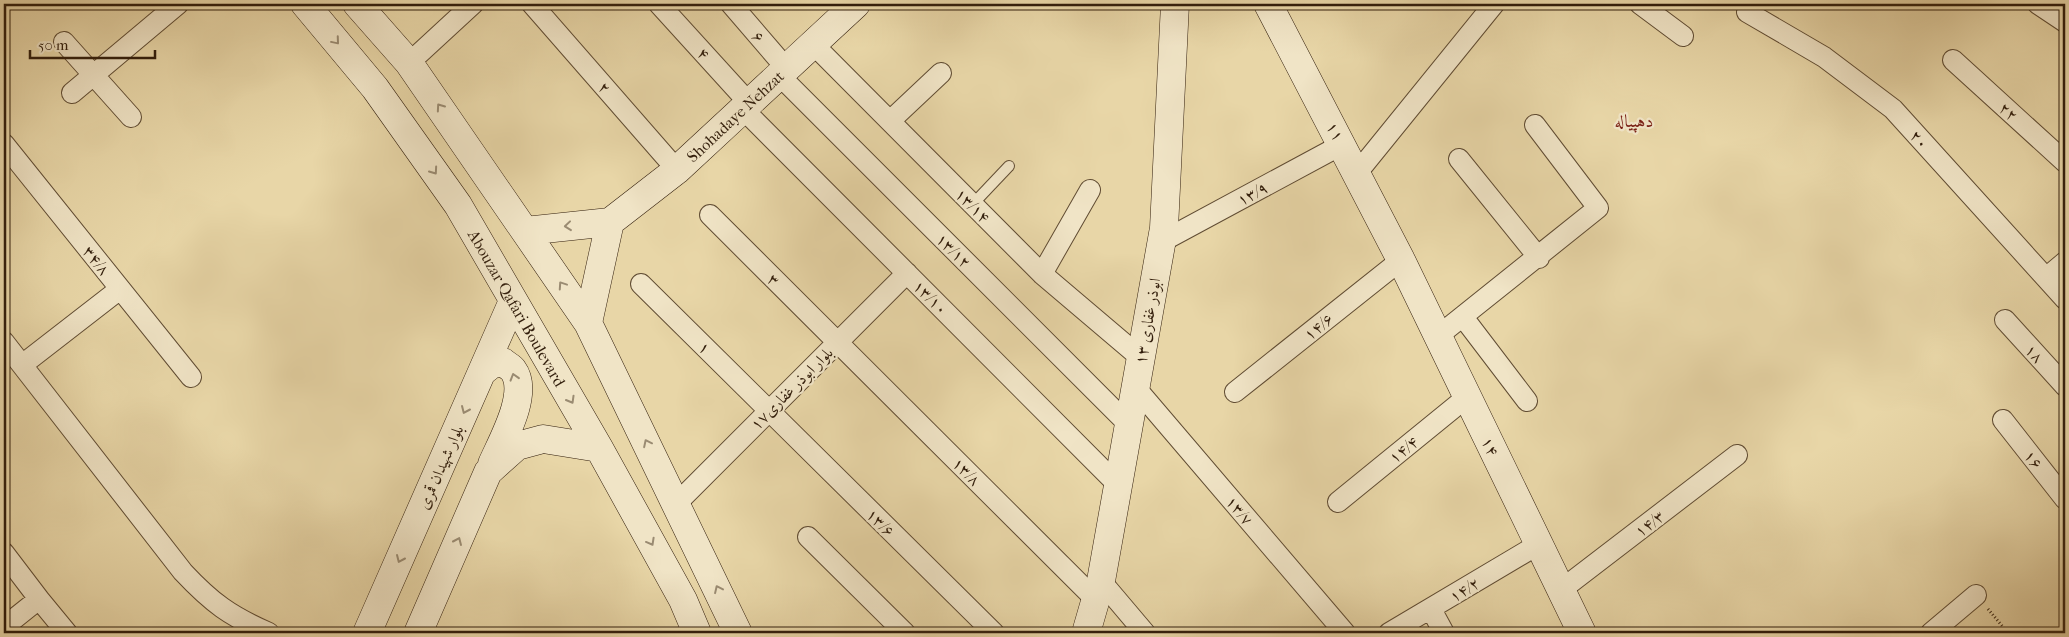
<svg xmlns="http://www.w3.org/2000/svg" width="2069" height="637" font-family="'IM FELL French Canon',Amiri,serif">
<rect width="100%" height="100%" fill="#e8d6a7"/>
<filter id="stains"><feTurbulence type="fractalNoise" baseFrequency=".004" numOctaves="4"/><feColorMatrix values="0 0 0 0 .2 0 0 0 0 .09 0 0 0 0 .02 0 0 0 .5 -.17"/></filter>
<radialGradient id="worn" r=".72"><stop offset=".6" stop-color="#630" stop-opacity="0"/><stop offset="1" stop-color="#630" stop-opacity=".3"/></radialGradient>
<g fill="none" stroke-linecap="round" stroke-linejoin="round">
<defs>
<path id="lane" d="M973 204 1009 166"/>
<path id="street" d="M532 4 677 170
M659 4 749 103
M731 4 786 68
M1640 4 1683 36
M2038 4 2065 22
M1747 12 1824 57 1893 109 2065 299
M64 42 131 117
M813 44 1042 274 1141 358
M1953 60 2065 162
M409 63 473 4
M779 75 1129 425
M72 93 178 4
M743 109 1118 485
M890 121 941 73
M4 144 191 377
M1459 159 1539 258
M1357 173 1494 4
M710 215 1096 600
M1161 242 1343 144
M1042 274 1090 190
M2046 278 2065 262
M641 284 994 633
M1463 317 1527 401
M2005 320 2065 386
M1438 336 1598 208 1535 125
M4 342 183 572C212 603 230 616 269 633
M22 365 120 289
M1135 387 1345 633
M1235 392 1401 260
M2003 420 2065 499
M1338 502 1467 397
M676 504 907 273
M808 537 905 633
M4 553 39 599 4 627
M1101 581 1145 633
M1561 590 1737 455
M39 599 67 633
M1431 609 1444 633
M1389 633 1539 544
M1931 633 1976 595"/>
<path id="secondary" d="M305 4 375 88 458 205 599 448 683 600 697 633
M357 4 409 63 588 323 738 633
M1268 4 1401 260 1582 633
M610 222 677 170 856 4
M525 231 610 222
M588 323 610 222
M482 372 492 364 503 362C506 365 511 367 513 370 530 393 502 441 492 464
M367 633 513 301
M418 633 488 472 517 446 543 439 599 448
M1086 633 1101 581 1164 228 1175 4"/>
</defs>
<use href="#lane" stroke="#604c33" stroke-width="12"/>
<use href="#street" stroke="#604c33" stroke-width="22"/>
<use href="#secondary" stroke="#321e0c" stroke-width="29"/>
<path stroke="#321e0c" stroke-width="3" stroke-dasharray="1 2.5" stroke-linecap="butt" d="M1988 609 2008 633"/>
<use href="#lane" stroke="#f0e4c6" stroke-width="10"/>
<use href="#street" stroke="#f0e4c6" stroke-width="20"/>
<use href="#secondary" stroke="#f0e4c6" stroke-width="28"/>
</g>
<defs><path id="oneway-chevron" d="M-2-3.5L2.5 0L-2 3.5" fill="none" stroke-width="1.6" stroke-linecap="round" stroke-linejoin="round" transform="scale(1.25)"/></defs>
<g stroke="#9a8b72">
<use href="#oneway-chevron" transform="translate(336 41) rotate(50)"/>
<use href="#oneway-chevron" transform="translate(440 107) rotate(-125)"/>
<use href="#oneway-chevron" transform="translate(434 171) rotate(55)"/>
<use href="#oneway-chevron" transform="translate(568 226) rotate(174)"/>
<use href="#oneway-chevron" transform="translate(562 285) rotate(-124)"/>
<use href="#oneway-chevron" transform="translate(514 377) rotate(-107)"/>
<use href="#oneway-chevron" transform="translate(571 400) rotate(60)"/>
<use href="#oneway-chevron" transform="translate(465 410) rotate(114)"/>
<use href="#oneway-chevron" transform="translate(647 443) rotate(-116)"/>
<use href="#oneway-chevron" transform="translate(458 541) rotate(-66)"/>
<use href="#oneway-chevron" transform="translate(651 542) rotate(61)"/>
<use href="#oneway-chevron" transform="translate(400 559) rotate(114)"/>
<use href="#oneway-chevron" transform="translate(718 589) rotate(-115)"/>
</g>
<g text-anchor="middle" stroke-width="4.5" stroke-linejoin="round" paint-order="stroke">
<g font-size="16" fill="#321e0c" stroke="#f0e4c6">
<text transform="translate(759 36) rotate(49)" y="6">۶</text>
<text transform="translate(704 53) rotate(48)" y="6">۴</text>
<text transform="translate(605 87) rotate(49)" y="6">۲</text>
<text transform="translate(2009 111) rotate(42)" y="6">۲۲</text>
<text transform="translate(735 116) rotate(-43)" y="6">Shohadaye Nehzat</text>
<text transform="translate(1336 131) rotate(62)" y="6">۱۱</text>
<text transform="translate(1920 139) rotate(48)" y="6">۲۰</text>
<text transform="translate(1252 193) rotate(-28)" y="6">۱۳/۹</text>
<text transform="translate(973 205) rotate(45)" y="6">۱۳/۱۴</text>
<text transform="translate(954 250) rotate(45)" y="6">۱۳/۱۲</text>
<text transform="translate(97 260) rotate(51)" y="6">۳۴/۸</text>
<text transform="translate(774 279) rotate(45)" y="6">۳</text>
<text transform="translate(931 297) rotate(45)" y="6">۱۳/۱۰</text>
<text transform="translate(517 308) rotate(60)" y="6">Abouzar Qafari Boulevard</text>
<text transform="translate(1147 321) rotate(-80)" y="6">۱۳ ابوذر غفاری</text>
<text transform="translate(1318 326) rotate(-39)" y="6">۱۴/۶</text>
<text transform="translate(705 347) rotate(45)" y="6">۱</text>
<text transform="translate(2035 353) rotate(47)" y="6">۱۸</text>
<text transform="translate(791 388) rotate(-45)" y="6">بلوار ابوذر غفاری۱۷</text>
<text transform="translate(1491 446) rotate(64)" y="6">۱۴</text>
<text transform="translate(1403 449) rotate(-39)" y="6">۱۴/۴</text>
<text transform="translate(2034 459) rotate(52)" y="6">۱۶</text>
<text transform="translate(440 467) rotate(-66)" y="6">بلوار شهیدان قمری</text>
<text transform="translate(967 471) rotate(45)" y="6">۱۳/۸</text>
<text transform="translate(1240 510) rotate(50)" y="6">۱۳/۷</text>
<text transform="translate(881 522) rotate(45)" y="6">۱۳/۶</text>
<text transform="translate(1649 523) rotate(-37)" y="6">۱۴/۳</text>
<text transform="translate(1464 589) rotate(-31)" y="6">۱۴/۲</text>
</g>
<g font-size="18" fill="#7a1f14" stroke="#f0e4c6">
<text x="1634" y="127">دهپیاله</text>
</g>
</g>
<rect width="2069" height="637" fill="none" stroke="#e8d6a7" stroke-width="20"/>
<rect x="5" y="5" width="2059" height="627" fill="none" stroke="#321e0c" stroke-width="2.5"/>
<rect x="10" y="10" width="2049" height="617" fill="none" stroke="#321e0c"/>
<path d="M30 50v8h125v-8" fill="none" stroke="#321e0c" stroke-width="2.5"/>
<text x="38" y="50" font-size="15" fill="#321e0c" stroke="#f0e4c6" stroke-width="4" paint-order="stroke">50 m</text>
<rect width="100%" height="100%" filter="url(#stains)"/>
<rect width="100%" height="100%" fill="url(#worn)"/>
</svg>
